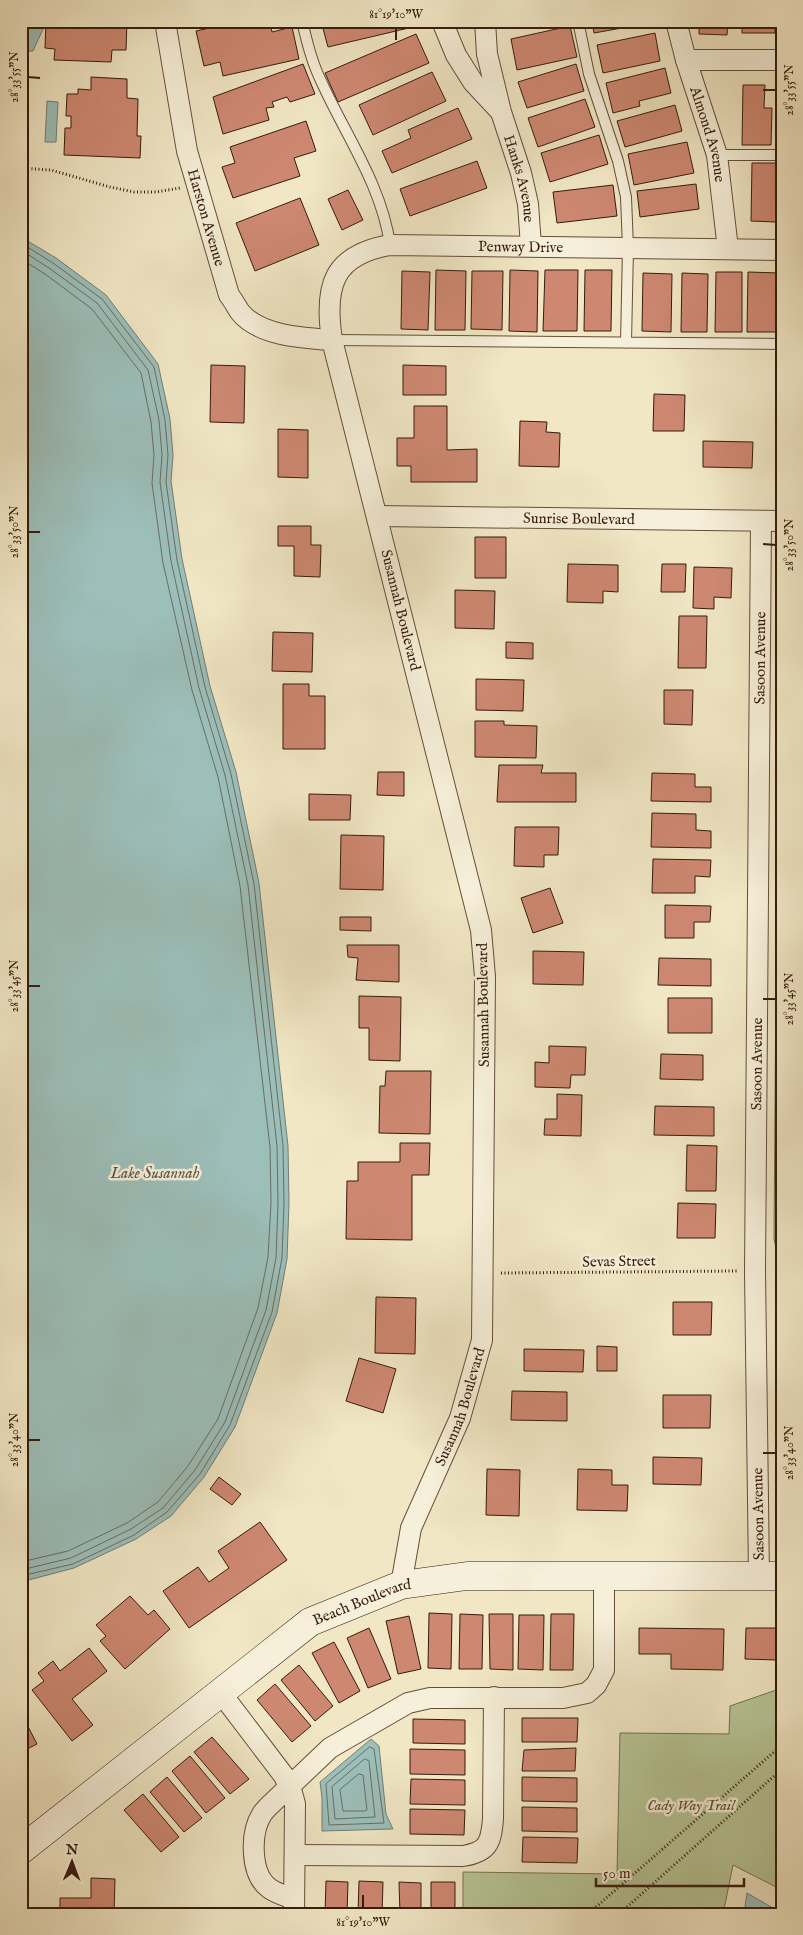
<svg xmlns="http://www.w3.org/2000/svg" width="803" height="1935" viewBox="0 0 803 1935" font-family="'IM FELL English',serif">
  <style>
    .green { fill: #b7c697; stroke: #767052 }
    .water { fill: #9cbfba; stroke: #737d74 }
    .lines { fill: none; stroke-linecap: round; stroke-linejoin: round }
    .shore { stroke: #696d63; stroke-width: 1 }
    .building { fill: #ce8872; stroke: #361b0c }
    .lane-casing { stroke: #654e3a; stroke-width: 12 }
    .street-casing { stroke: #654e3a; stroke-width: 22 }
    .secondary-casing { stroke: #361b0c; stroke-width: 29 }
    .path { stroke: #361b0c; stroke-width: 3; stroke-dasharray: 1 2.5; stroke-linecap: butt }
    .lane { stroke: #f6efd9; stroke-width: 10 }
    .street { stroke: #f6efd9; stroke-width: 20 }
    .secondary { stroke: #f6efd9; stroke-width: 28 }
    .ticks { fill: none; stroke: #361b0c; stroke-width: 2 }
    .labels { text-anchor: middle; stroke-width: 5; stroke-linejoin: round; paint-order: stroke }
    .street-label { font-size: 15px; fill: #361b0c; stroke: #f6efd9 }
    .park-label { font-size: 15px; font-style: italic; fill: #5d4e36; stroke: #f6efd9 }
    .water-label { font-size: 16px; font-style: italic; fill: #5a5449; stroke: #f6efd9 }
    .neatline { fill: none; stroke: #361b0c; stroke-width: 2 }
    .ticks-label { font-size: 12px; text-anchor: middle; fill: #361b0c }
  </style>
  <rect width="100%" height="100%" fill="#f1e7c5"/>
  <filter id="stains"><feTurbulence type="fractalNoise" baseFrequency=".004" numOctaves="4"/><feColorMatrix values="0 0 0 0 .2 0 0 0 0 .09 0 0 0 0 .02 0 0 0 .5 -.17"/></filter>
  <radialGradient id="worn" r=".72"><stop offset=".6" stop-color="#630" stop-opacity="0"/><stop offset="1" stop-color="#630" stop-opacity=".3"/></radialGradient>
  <path class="green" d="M782,706V1275L774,1239L778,710Z
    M782,1688V1890L733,1865L723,1914H692L683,1909L682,1914H463V1872L617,1874L620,1733L729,1734L730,1706Z"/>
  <path class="water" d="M30,21L38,23L43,29L33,51H28L23,46L24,29Z
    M47,101L58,102L56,142H45Z
    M21,237L56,258L106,295L158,364L170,419L173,455L171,481L182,559L210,686L236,772L259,883L288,1146L289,1203L287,1259L277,1313L235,1427L204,1477L171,1516L136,1539L74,1568L21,1582Z
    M371,1739L379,1746L386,1814L393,1829L322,1831V1798L320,1782Z
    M747,1893L778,1911L777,1914H744Z"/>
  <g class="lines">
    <path class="shore" d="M21,243L53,263L102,299L154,367L165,420L168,455L166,482L177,560L205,687L231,774L254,884L283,1146L284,1203L282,1258L272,1312L230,1425L200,1474L167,1512L134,1535L73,1564L21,1576
      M21,250L49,268L97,303L148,370L159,420L162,455L160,482L171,561L199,688L225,775L248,885L277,1146L278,1203L276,1258L266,1310L225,1422L195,1470L163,1508L131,1529L71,1558L21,1570
      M21,259L45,274L92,309L141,373L151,422L154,455L152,483L163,563L192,690L218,777L240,886L270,1147L271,1203L268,1257L258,1308L218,1419L188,1466L158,1502L127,1523L68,1551L21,1562
      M370,1747L374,1749L384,1823L329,1825L326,1784Z
      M365,1759L369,1761L375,1817L335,1819L332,1787Z
      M359,1774L363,1775L367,1810L365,1811H343L340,1790Z"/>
  </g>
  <path class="building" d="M46,21H127L126,50H112L111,62L54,60L55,49L45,48Z
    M240,21H270L272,32L292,27L299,59L223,76L220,62L204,66L196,31Z
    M321,21H411L413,27L328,47Z
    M510,21H564V22L510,27Z
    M592,21H650V23L594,33Z
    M699,21H728L727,35L699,34Z
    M742,21H775V33H742Z
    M570,26L577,57L517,70L511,39Z
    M655,33L660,61L603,73L597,45Z
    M416,34L429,63L338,102L325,73Z
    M303,64L315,94L290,102L287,97L272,102L274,107L266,108L269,120L223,134L213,97Z
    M576,64L584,91L527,108L518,82Z
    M665,68L671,93L639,101L640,106L613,113L606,83Z
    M432,72L446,101L373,135L359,105Z
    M91,77L127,79V98L138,99L137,136H141L140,158L64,155L65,128H71V116H66L67,94H78V89L91,90Z
    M778,82H782V142L777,141Z
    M743,85H765L764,108H772L771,145H742Z
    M585,99L595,127L538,147L528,118Z
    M675,105L682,131L625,147L617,121Z
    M458,108L472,139L392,173L382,151L411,138L408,130Z
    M306,121L316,151L294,158L300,176L233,198L222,167L235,163L230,147Z
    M599,135L608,164L550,182L541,153Z
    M687,142L694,173L634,185L628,154Z
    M477,161L487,188L410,216L400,189Z
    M752,163H777L776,222L751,221Z
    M696,184L699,209L640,217L637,191Z
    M613,185L617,216L557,223L553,192Z
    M348,190L363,220L342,230L328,199Z
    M300,198L319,245L255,271L236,223Z
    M436,270L466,271L465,330H435Z
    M510,270L538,271L537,332L509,331Z
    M545,270H578L577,331H543Z
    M585,270H612L611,331H584Z
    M402,271L430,272L428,330L401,329Z
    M472,271H503L502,330L471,329Z
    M716,272H742V332H715Z
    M748,272L779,273L778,332H747Z
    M643,273L672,274L671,332L642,331Z
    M682,273L708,274L707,332H681Z
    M211,365L245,366L244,423L210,422Z
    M403,365L446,366V395H403Z
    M654,394L685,395L684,431H653Z
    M414,406H447V450L477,449V482H411V466H397V438H414Z
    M520,421L547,422L546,432L560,433L559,467L519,466Z
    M278,429L308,430V478L278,477Z
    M703,441L753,442L752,468L703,467Z
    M278,526H311V545H321L320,577L294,576V546H278Z
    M475,537H506V578H475Z
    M568,564L618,565V592L603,591V603L567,602Z
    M662,564H686L685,592H661Z
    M694,567L732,568L731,598L714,597V609L693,608Z
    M455,590L495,591L494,629L455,628Z
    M679,616H707L706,668H678Z
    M273,632L313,633L312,672L272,671Z
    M506,642L533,643V659L506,658Z
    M476,679L524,680L523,711L476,710Z
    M283,684H309V696H325V749H283Z
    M664,690H693L692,725L664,724Z
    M475,721H504V725L537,726L536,758L475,757Z
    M499,765H543L541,773H576V802H497Z
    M378,772H404V796L377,795Z
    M652,773L695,774V787H711V802L651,801Z
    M309,794L351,795L350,820H309Z
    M652,813L696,814V830L711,831V848L651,847Z
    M515,827H559L558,855H544V867L514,866Z
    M341,835L384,836L383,890L340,889Z
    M653,859L711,860L710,877L695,876V893H652Z
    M550,888L563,923L533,933L521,898Z
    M665,905L711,906L710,922H694V938H665Z
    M340,917H371V931L340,930Z
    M347,945H399V982L356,980L358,958L348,957Z
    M533,951L584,952L583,985L533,984Z
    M659,958L711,959V986L658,985Z
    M359,996L401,997L400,1061L369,1060V1028H359Z
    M668,998H712V1033H668Z
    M549,1046L586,1047L585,1075H571L570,1088L535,1087V1062L549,1063Z
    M661,1054L703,1055V1080L660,1079Z
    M386,1071H431L430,1134L379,1133L380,1086H385Z
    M557,1094L582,1095L581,1136L544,1135L545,1119H557Z
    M655,1106L714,1107V1136L654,1135Z
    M400,1143H430L429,1175H412V1240L346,1239L347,1181H358V1162H400Z
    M687,1145L717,1146L716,1191H686Z
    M678,1203L716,1204L715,1238H677Z
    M376,1297L416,1298L415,1354L375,1353Z
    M673,1302H712L711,1335H673Z
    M597,1346L617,1347V1371H597Z
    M524,1349L584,1350L583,1372L524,1371Z
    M359,1358L396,1369L383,1413L346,1401Z
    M512,1391L567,1392V1421L511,1420Z
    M663,1395H711L710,1428H663Z
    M653,1457L702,1458L701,1485L653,1484Z
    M487,1469L520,1470L519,1516L486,1515Z
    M578,1469L612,1470V1485H628L627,1511L577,1510Z
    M219,1477L241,1494L232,1505L210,1489Z
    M260,1522L287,1560L189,1628L163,1591L198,1567L209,1582L229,1568L218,1551Z
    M130,1596L148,1615L154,1610L170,1629L125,1669L100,1641L106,1636L96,1625Z
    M429,1613L452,1614L451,1669L428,1668Z
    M460,1614L483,1615L482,1669H459Z
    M489,1614H513V1670L490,1669Z
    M551,1614H574L573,1670H550Z
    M519,1615H544L543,1670L518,1669Z
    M409,1616L421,1669L398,1674L386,1621Z
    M369,1628L391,1679L368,1688L347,1638Z
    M639,1628L724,1629L723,1670L671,1669V1654H639Z
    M746,1628H777V1660L745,1659Z
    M334,1642L360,1691L339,1703L312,1653Z
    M89,1648L107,1671L72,1699L93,1725L72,1741L32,1690L44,1681L38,1673L53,1661L60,1671Z
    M299,1665L333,1706L315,1721L281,1680Z
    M275,1684L311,1726L292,1742L257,1700Z
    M21,1713L37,1744L21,1752Z
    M522,1718H578L577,1742H522Z
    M413,1719L465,1720V1744L413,1743Z
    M212,1737L249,1779L230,1794L194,1752Z
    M576,1748L575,1771H522L524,1750Z
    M410,1749L465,1750V1775L410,1774Z
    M190,1756L225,1798L206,1813L172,1771Z
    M167,1777L202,1818L184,1832L150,1792Z
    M522,1777L577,1778V1802L522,1801Z
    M411,1779L465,1780V1805L410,1804Z
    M143,1794L179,1837L161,1852L124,1810Z
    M522,1807L577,1808V1832L522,1831Z
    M410,1809L465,1810L464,1835L410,1834Z
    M523,1837L578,1838L577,1863L522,1862Z
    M91,1878L115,1879L114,1914H60V1898H91Z
    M326,1881L348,1882L347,1914H325Z
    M359,1881L383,1882L382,1914H358Z
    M399,1882L421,1883V1914H400Z
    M431,1882H455V1914H431Z"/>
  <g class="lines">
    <defs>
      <path id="lane" d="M302,21C307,42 312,63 322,83C346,136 382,186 390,245
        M578,21L589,74L618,161L626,197L628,248L626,343
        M717,155H782
        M332,340L782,344"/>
      <g id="street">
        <path id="s1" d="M165,21L187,151L229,295C233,300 236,306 240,312C259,336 304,338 332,340"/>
        <path d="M442,21L456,55L473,82L500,111"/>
        <path id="s2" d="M485,21L487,54L501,112L521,173L528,204L531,246"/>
        <path id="s3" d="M676,21L686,60L717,155L728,249"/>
        <path d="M686,60H782"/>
        <path id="s4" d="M377,516L782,521"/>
        <path id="s5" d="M759,1576L755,1271L761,521"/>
        <path id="s6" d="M401,1585L411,1528L460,1418L482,1340L485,977L481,930L332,340C324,287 332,255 390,245L782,250"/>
        <path d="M221,1693L284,1776L292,1793L295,1804L294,1914"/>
        <path d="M295,1855L463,1856C488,1852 491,1843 493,1819L494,1697"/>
        <path d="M294,1899C286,1896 275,1893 269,1888C250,1874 250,1833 262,1814C264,1811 267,1808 269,1806L330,1748L408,1703L430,1698H563L587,1693L596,1685L604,1670V1576"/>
      </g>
      <g id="secondary">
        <path id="s7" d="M21,1850L310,1622L401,1585L467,1576H782"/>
      </g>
    </defs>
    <use href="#lane" class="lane-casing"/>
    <use href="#street" class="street-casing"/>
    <use href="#secondary" class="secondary-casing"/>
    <path class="path" d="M21,168L51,170L110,187L134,192H156L180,188
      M501,1273L737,1271
      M588,1914L782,1745
      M619,1914L782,1769"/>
    <use href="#lane" class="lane"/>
    <use href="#street" class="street"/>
    <use href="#secondary" class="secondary"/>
  </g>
  <path class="ticks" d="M396,40V28M28,77L40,78M763,90H776M28,532H40M763,544L776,545M28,986H40M763,999H776M28,1440H40M763,1453H776M363,1908V1895"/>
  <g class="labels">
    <g class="street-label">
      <text dy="5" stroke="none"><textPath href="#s3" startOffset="118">Almond Avenue</textPath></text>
      <text dy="5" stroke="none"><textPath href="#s2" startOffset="162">Hanks Avenue</textPath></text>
      <text dy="5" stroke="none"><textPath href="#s1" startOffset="201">Harston Avenue</textPath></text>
      <text dy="5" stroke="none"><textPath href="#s6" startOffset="1538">Penway Drive</textPath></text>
      <text dy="5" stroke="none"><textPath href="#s4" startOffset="202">Sunrise Boulevard</textPath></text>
      <text transform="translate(401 610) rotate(76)" y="5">Susannah Boulevard</text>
      <text dy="5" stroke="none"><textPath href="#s5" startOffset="918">Sasoon Avenue</textPath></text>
      <text transform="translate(483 1005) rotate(-91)" y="5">Susannah Boulevard</text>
      <text dy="5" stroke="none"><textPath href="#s5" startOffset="512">Sasoon Avenue</textPath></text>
      <text transform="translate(619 1261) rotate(-1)" y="5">Sevas Street</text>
      <text dy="5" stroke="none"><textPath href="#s6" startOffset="189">Susannah Boulevard</textPath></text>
      <text transform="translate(758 1514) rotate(-91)" y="5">Sasoon Avenue</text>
      <text dy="5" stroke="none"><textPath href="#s7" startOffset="424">Beach Boulevard</textPath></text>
    </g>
    <g class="park-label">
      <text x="691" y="1810">Cady Way Trail</text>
    </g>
    <g class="water-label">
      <text x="155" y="1178">Lake Susannah</text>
    </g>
  </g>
  <rect width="803" height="1935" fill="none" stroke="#f1e7c5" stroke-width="55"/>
  <g transform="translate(72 1862) rotate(1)" stroke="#f6efd9" stroke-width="4" paint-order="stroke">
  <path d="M0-4L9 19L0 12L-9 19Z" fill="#361b0c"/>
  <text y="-8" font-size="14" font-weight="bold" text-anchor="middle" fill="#361b0c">N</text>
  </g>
  <path d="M596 1878v8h148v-8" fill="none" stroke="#361b0c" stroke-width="2.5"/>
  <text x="603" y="1878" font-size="15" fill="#361b0c" stroke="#f6efd9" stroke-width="4" paint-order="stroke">50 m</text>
  <rect x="28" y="28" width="748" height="1880" class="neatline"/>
  <g class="ticks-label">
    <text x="396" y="18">81°19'10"W</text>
    <text transform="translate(14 77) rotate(-90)" y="4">28°33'55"N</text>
    <text transform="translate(789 90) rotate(-90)" y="4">28°33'55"N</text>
    <text transform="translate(14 532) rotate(-90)" y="4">28°33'50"N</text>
    <text transform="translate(789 545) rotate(-90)" y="4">28°33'50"N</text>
    <text transform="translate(14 986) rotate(-90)" y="4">28°33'45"N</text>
    <text transform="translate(789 999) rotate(-90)" y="4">28°33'45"N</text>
    <text transform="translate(14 1440) rotate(-90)" y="4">28°33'40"N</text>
    <text transform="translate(789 1453) rotate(-90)" y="4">28°33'40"N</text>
    <text x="363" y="1926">81°19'10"W</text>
  </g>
  <rect width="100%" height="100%" filter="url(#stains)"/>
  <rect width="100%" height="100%" fill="url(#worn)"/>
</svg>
